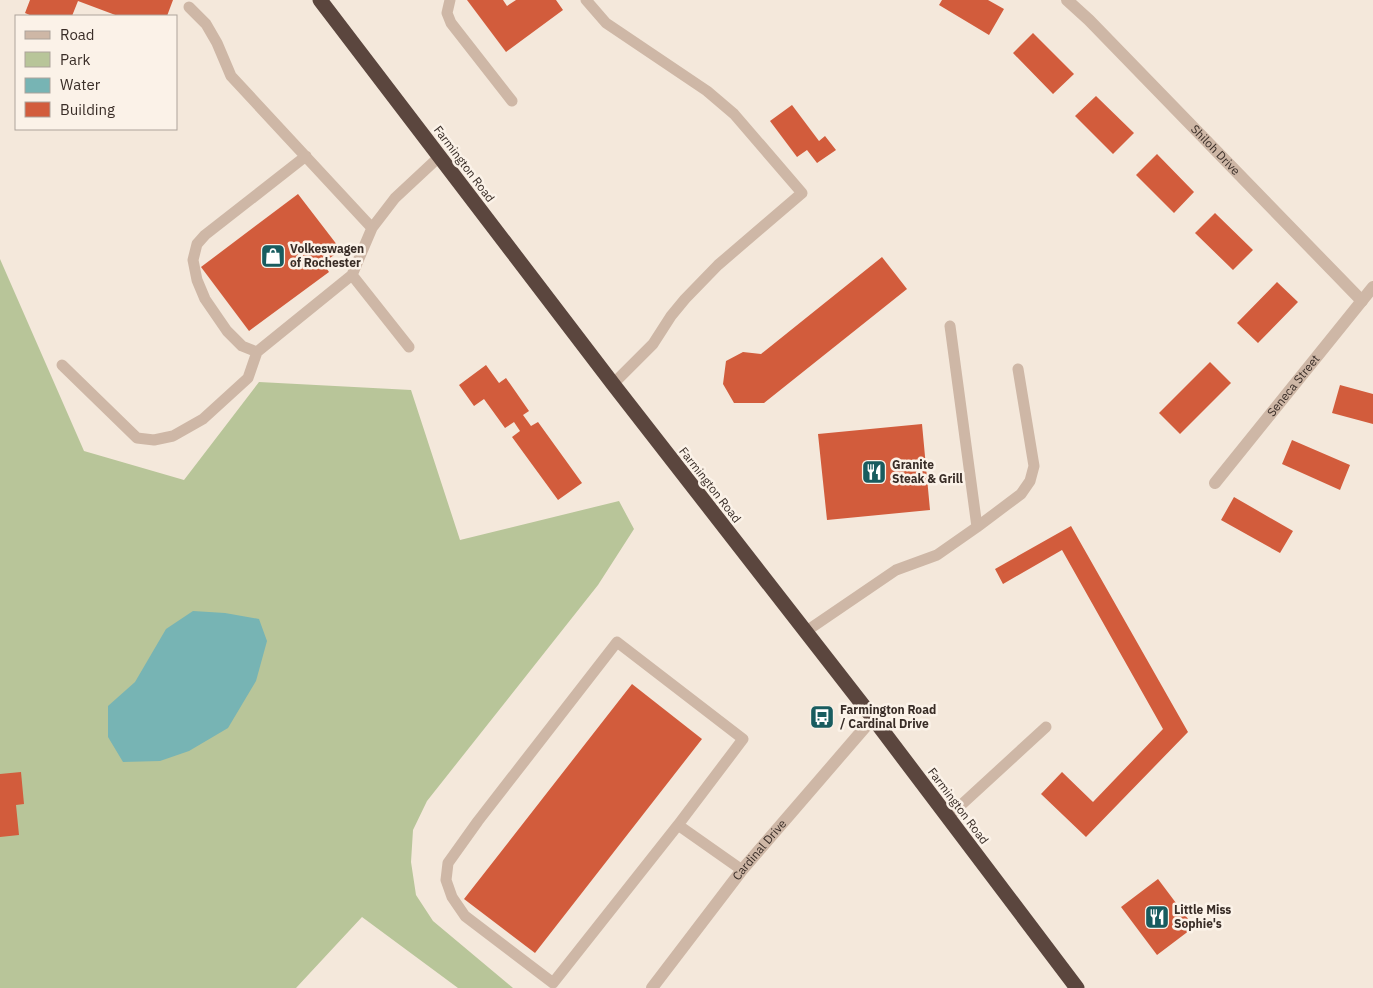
<svg xmlns="http://www.w3.org/2000/svg" width="1373" height="988" viewBox="0 0 1373 988" font-family="'IBM Plex Sans',sans-serif">
  <style>
    .green { fill: #b8c599 }
    .water { fill: #77b4b4 }
    .building { fill: #d25c3c }
    .lines { fill: none; stroke-linecap: round; stroke-linejoin: round }
    .lane { stroke: #ceb7a6; stroke-width: 11 }
    .street { stroke: #ceb7a6; stroke-width: 12 }
    .highway { stroke: #5b463e; stroke-width: 15 }
    .labels { text-anchor: middle; stroke-width: 5; stroke-linejoin: round; paint-order: stroke }
    .street-label { font-size: 12px; fill: #392d27; stroke: #fbf2e8 }
    .poi-label { font-size: 12px; font-weight: bold; fill: #392d27; stroke: #fbf2e8; text-anchor: start }
  </style>
  <rect width="100%" height="100%" fill="#f4e8db"/>
  <path class="green" d="M0,259L84,451L184,480L259,382L411,390L460,540L619,501L634,529L598,585L427,801L413,830L411,862L416,895L433,921L513,988H458L362,917L296,988H0Z"/>
  <path class="water" d="M193,611L225,613L259,619L267,641L256,681L228,728L189,751L160,761L123,762L108,737V706L135,682L166,629Z"/>
  <path class="building" d="M30,0H173L167,16H118L78,1L72,16H32L25,13Z
    M467,0H503L507,6L516,0H556L563,10L506,52Z
    M942,0H988L1004,9L989,35L939,5Z
    M1033,33L1074,74L1053,94L1013,53Z
    M1096,96L1134,133L1113,154L1075,116Z
    M792,105L819,141L825,136L836,150L817,163L807,150L797,157L770,121Z
    M1157,154L1194,192L1174,213L1136,175Z
    M298,194L341,250L323,263L329,272L249,331L201,267Z
    M1215,213L1253,250L1233,270L1195,233Z
    M882,257L907,289L764,403H734L723,384L726,361L743,352L761,354Z
    M1277,282L1298,302L1258,343L1237,323Z
    M1210,362L1231,383L1180,434L1159,413Z
    M486,365L499,383L506,378L529,411L523,415L531,426L538,422L582,483L558,500L512,437L520,431L514,422L505,428L484,399L474,406L459,385Z
    M1340,385L1373,394V424L1332,413Z
    M922,424L930,510L827,520L818,434Z
    M1292,440L1350,465L1340,490L1282,464Z
    M1234,497L1293,531L1280,553L1221,520Z
    M1071,526L1188,732L1086,837L1041,794L1062,772L1093,802L1163,729L1062,550L1003,584L995,569Z
    M632,684L702,739L535,953L464,899Z
    M21,772L24,804L16,805L19,835L0,837V774Z
    M1158,879L1194,927L1157,955L1121,907Z"/>
  <g class="lines">
    <path class="lane" d="M450,0L447,13L451,23L512,101
      M586,0L606,23L707,91L734,114L802,193L718,265L685,299L671,316L653,344L613,384
      M189,7L206,24L217,43L231,76L372,228
      M306,156L205,235L197,244L193,260L197,280L205,299L227,331L242,346L257,352L352,275L372,228L395,198L439,157
      M352,275L409,347
      M62,365L137,438L154,440L173,436L203,419L248,378L257,352
      M977,527L1021,494L1030,481L1034,466L1018,369
      M805,632L896,570L937,555L977,527L950,326
      M948,817L1046,727
      M678,825L743,739L617,642L478,821L448,863L446,880L452,897L465,916L553,983L678,825L742,870"/>
    <g class="street">
      <path id="s1" d="M1067,0L1089,20L1362,301"/>
      <path id="s2" d="M1215,483L1373,287"/>
      <path id="s3" d="M652,988L742,870L873,718"/>
    </g>
    <path class="highway" d="M320,0L613,384L873,718L1077,988"/>
  </g>
  <defs>
    <symbol id="shop-square" viewBox="-11 -11 22 22"><rect x="-9" y="-9" width="18" height="18" rx="4" fill="#185c5f" stroke="#fbf2e8"/><path d="M-5-2.5h2.3a2.7 3.5 0 0 1 5.4 0H5L5.5 6h-11ZM-1.5-2.5h3a1.5 2.3 0 0 0-3 0Z" fill="#fff"/></symbol>
    <symbol id="restaurant-square" viewBox="-11 -11 22 22"><rect x="-9" y="-9" width="18" height="18" rx="4" fill="#185c5f" stroke="#fbf2e8"/><path d="M-5-6h1v4h1v-4h1v4h1v-4h1v5L-1.5 .5V6h-2V.5L-5-1ZM5-6V6H3V1.5H1.5Q1.5-4 5-6Z" fill="#fff"/></symbol>
    <symbol id="bus-square" viewBox="-11 -11 22 22"><rect x="-9" y="-9" width="18" height="18" rx="4" fill="#185c5f" stroke="#fbf2e8"/><path d="M-5-6H5V4H4V6H2V4H-2V6H-4V4H-5ZM-3.5-4V0h7V-4ZM-3.5 1.2v1.5H-2V1.2ZM2 1.2v1.5H3.5V1.2Z" fill="#fff"/></symbol>
  </defs>
  <g fill-rule="evenodd">
    <use href="#shop-square" x="259" y="242" width="28" height="28"/>
    <use href="#restaurant-square" x="860" y="458" width="28" height="28"/>
    <use href="#bus-square" x="808" y="703" width="28" height="28"/>
    <use href="#restaurant-square" x="1143" y="903" width="28" height="28"/>
  </g>
  <g class="labels">
    <g class="street-label">
      <text dy="4" stroke="none"><textPath href="#s1" startOffset="211">Shiloh Drive</textPath></text>
      <text transform="translate(464 164) rotate(53)" y="4">Farmington Road</text>
      <text dy="4" stroke="none"><textPath href="#s2" startOffset="125">Seneca Street</textPath></text>
      <text transform="translate(710 485) rotate(52)" y="4">Farmington Road</text>
      <text transform="translate(958 806) rotate(53)" y="4">Farmington Road</text>
      <text dy="4" stroke="none"><textPath href="#s3" startOffset="175">Cardinal Drive</textPath></text>
    </g>
    <g class="poi-label">
      <text x="290" y="253">Volkeswagen<tspan x="290" dy="14">of Rochester</tspan></text>
      <text x="892" y="469">Granite<tspan x="892" dy="14">Steak &amp; Grill</tspan></text>
      <text x="840" y="714">Farmington Road<tspan x="840" dy="14">/ Cardinal Drive</tspan></text>
      <text x="1174" y="914">Little Miss<tspan x="1174" dy="14">Sophie's</tspan></text>
    </g>
  </g>
  <rect x="15" y="15" width="162" height="115" fill="#fbf2e8" stroke="#ada39b"/>
  <rect x="25" y="31" width="25" height="8" fill="#ceb7a6" stroke="#ada39b"/>
  <text x="60" y="40" font-size="15" fill="#392d27">Road</text>
  <rect x="25" y="52" width="25" height="15" fill="#b8c599" stroke="#ada39b"/>
  <text x="60" y="65" font-size="15" fill="#392d27">Park</text>
  <rect x="25" y="78" width="25" height="15" fill="#77b4b4" stroke="#ada39b"/>
  <text x="60" y="90" font-size="15" fill="#392d27">Water</text>
  <rect x="25" y="102" width="25" height="15" fill="#d25c3c" stroke="#ada39b"/>
  <text x="60" y="115" font-size="15" fill="#392d27">Building</text>
</svg>
